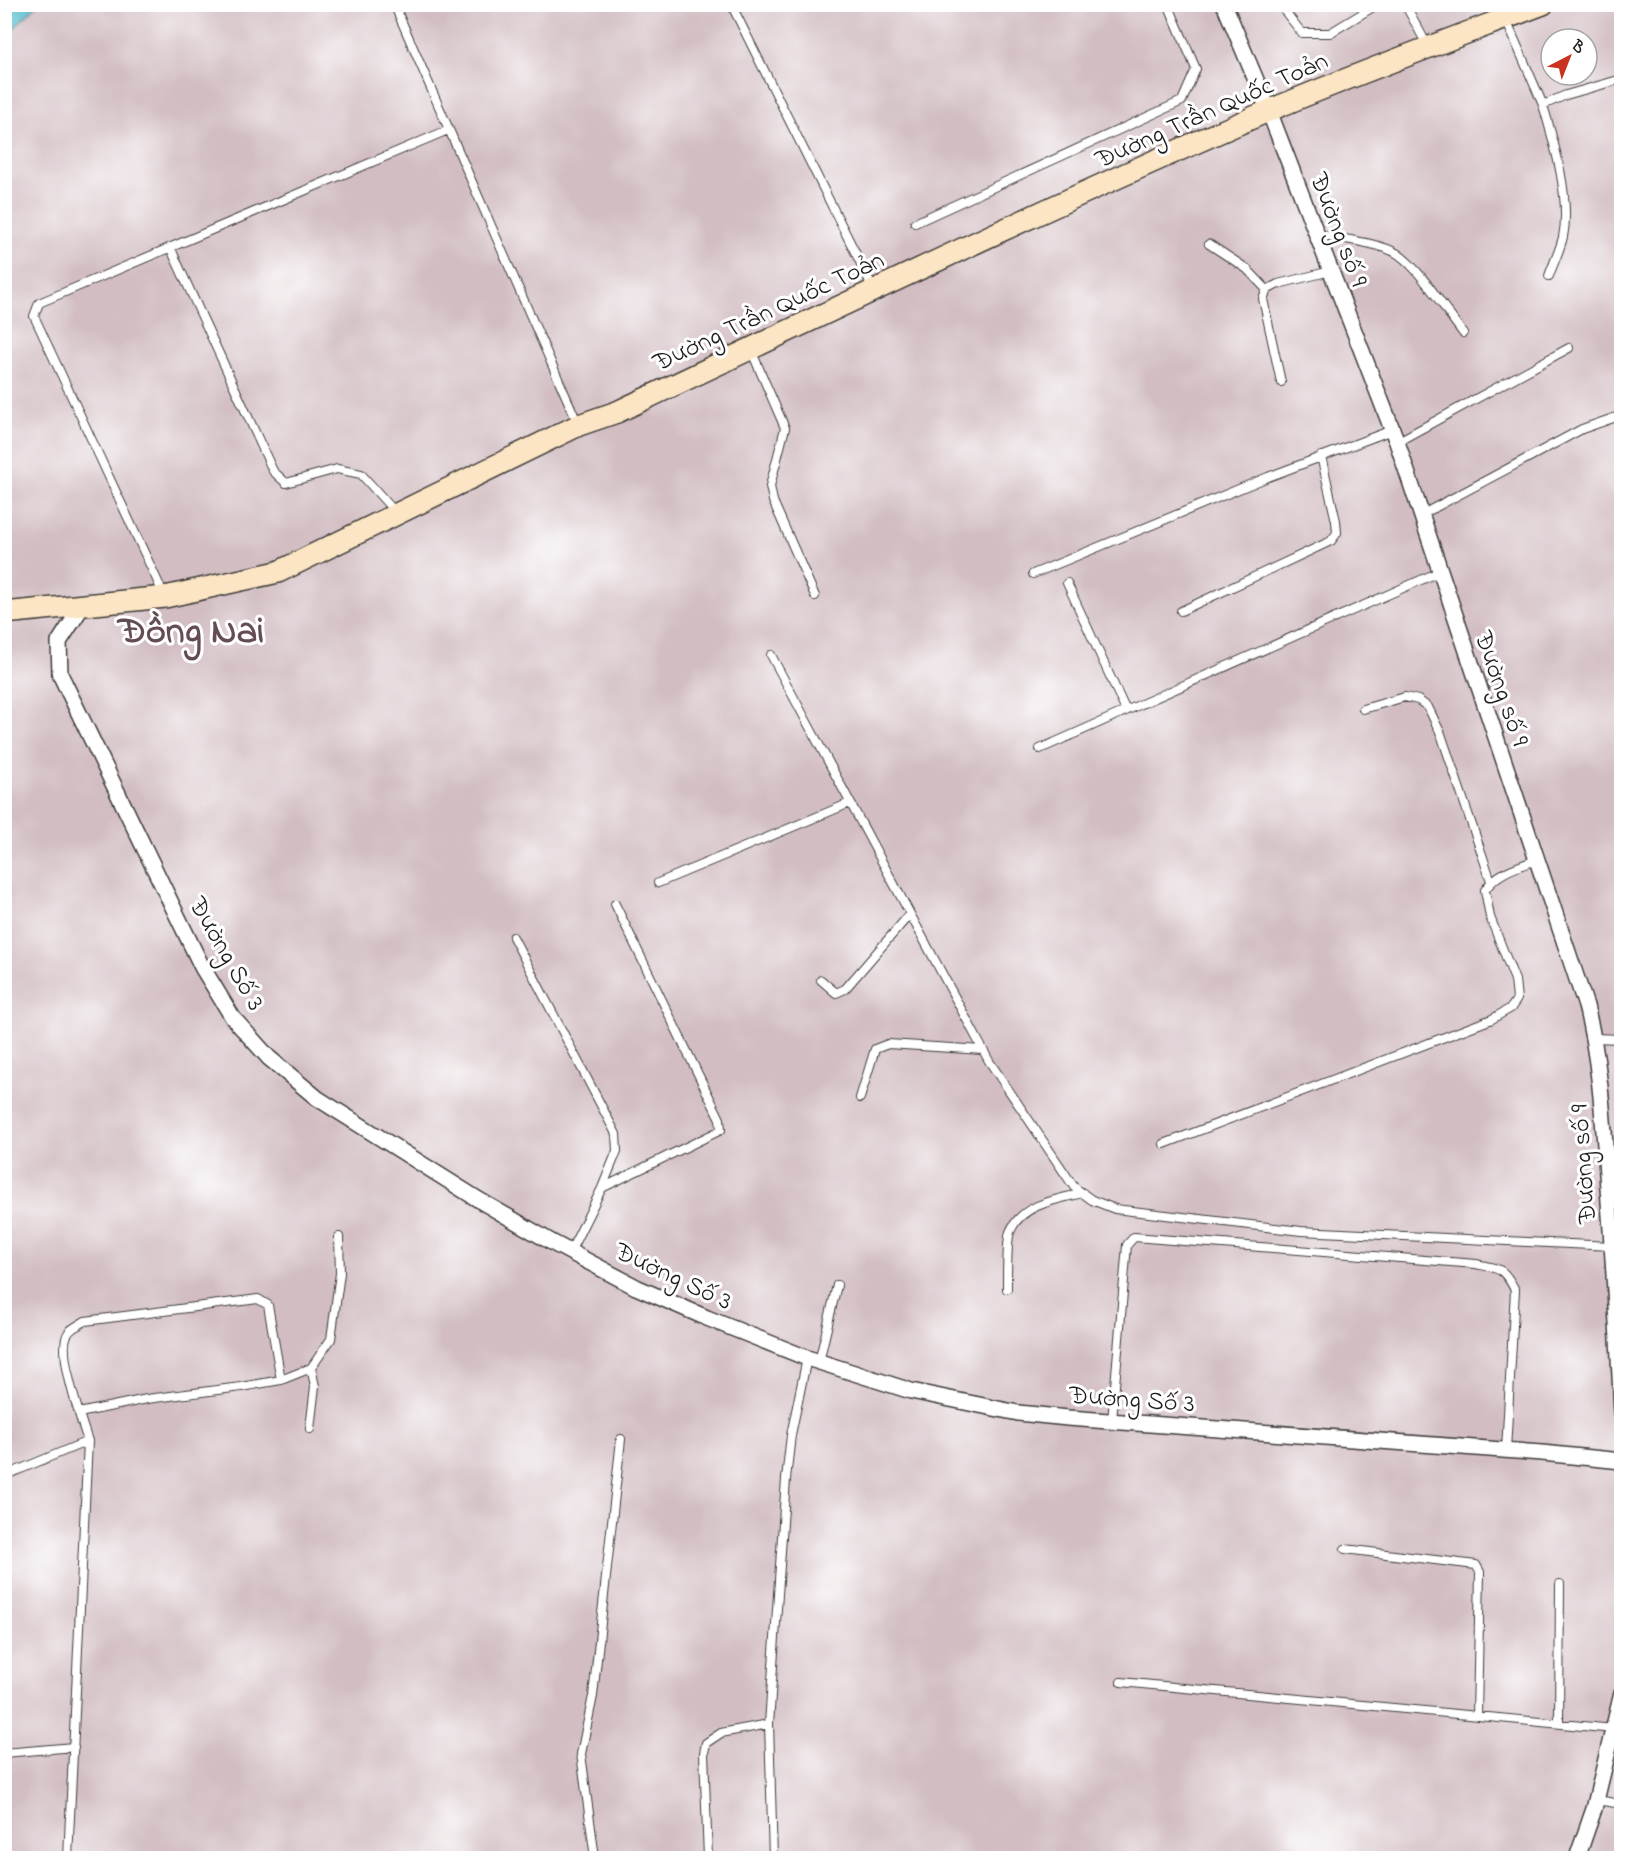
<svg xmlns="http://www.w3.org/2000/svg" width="1626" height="1863" viewBox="0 0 1626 1863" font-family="'Indie Flower',sans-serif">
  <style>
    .industrial { fill: #d2bec2; fill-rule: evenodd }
    .water { fill: #50bbcc; stroke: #366c74; stroke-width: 1.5 }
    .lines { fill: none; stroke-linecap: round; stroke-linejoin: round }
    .service-casing { stroke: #3d3b38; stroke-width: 10 }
    .minor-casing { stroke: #3d3b38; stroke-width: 18 }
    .secondary-casing { stroke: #3d3b38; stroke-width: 24 }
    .service { stroke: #fff; stroke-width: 8 }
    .minor { stroke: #fff; stroke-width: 15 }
    .secondary { stroke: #fce5c4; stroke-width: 21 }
    .labels { text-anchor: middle; stroke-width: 6; stroke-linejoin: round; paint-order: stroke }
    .street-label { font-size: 26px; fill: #1c1c1c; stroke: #fff }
    .town-label { font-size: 38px; font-weight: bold; fill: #644c55; stroke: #fff }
  </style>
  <rect width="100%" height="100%" fill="#fff"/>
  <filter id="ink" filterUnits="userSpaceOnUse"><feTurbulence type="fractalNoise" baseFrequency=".0167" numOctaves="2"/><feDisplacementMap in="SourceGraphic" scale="12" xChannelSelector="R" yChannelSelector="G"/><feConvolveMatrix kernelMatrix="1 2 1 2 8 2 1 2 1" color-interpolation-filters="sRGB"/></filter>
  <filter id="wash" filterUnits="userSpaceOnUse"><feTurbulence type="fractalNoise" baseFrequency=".008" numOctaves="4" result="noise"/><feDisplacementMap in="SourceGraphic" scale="24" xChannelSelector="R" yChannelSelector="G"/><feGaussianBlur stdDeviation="1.35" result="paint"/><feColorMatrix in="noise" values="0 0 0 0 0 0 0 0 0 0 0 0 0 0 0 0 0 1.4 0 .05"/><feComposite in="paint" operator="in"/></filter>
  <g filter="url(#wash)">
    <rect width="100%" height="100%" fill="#f6ebd7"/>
    <path class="industrial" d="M37,4L1621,5V1858H5L4,68L8,64L5,58V37ZM1551,39H1587V75H1551Z"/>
    <path class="water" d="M5,4H37V5L5,37Z"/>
  </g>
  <g filter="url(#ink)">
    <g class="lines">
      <defs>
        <path id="service" d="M394,4L578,424
          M731,4L873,288
          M1279,4L1302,33H1330L1378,4
          M1405,4L1427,45
          M1506,20L1543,105L1566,95L1622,79
          M1543,105C1554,142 1571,199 1563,237C1560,250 1553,264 1549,276
          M915,223L1182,101L1196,69L1168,4
          M1316,234C1338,238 1380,243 1398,254C1421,270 1445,310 1463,333
          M1209,244L1247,269L1267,290
          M170,247L273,471L286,483L337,469L361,474L396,513
          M751,350L785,428L770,486L773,501L815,596
          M1281,382L1263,299L1267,290L1278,284L1331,271
          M1397,442L1569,348
          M1421,515L1582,429L1622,415
          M1033,574L1268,477L1392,430
          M1067,583L1126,711
          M164,595L34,316L39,303L448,130
          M1181,611L1331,541L1337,533L1336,521L1321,456
          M771,655L989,1061L1074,1187L1092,1200L1115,1209L1301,1231L1612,1246
          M1363,709L1405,697L1418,700L1428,707L1441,734L1491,881
          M1040,749L1439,572
          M658,883L850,803
          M513,937L616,1134L617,1151L602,1188L570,1252
          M821,980L836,993L845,989L910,914
          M1594,1038L1622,1039
          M860,1098L875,1049L888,1044L983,1050
          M1164,1144L1492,1019L1511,1008L1517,999L1515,980L1490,917L1485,890C1497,872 1517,867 1536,860
          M602,1188L721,1130L720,1119L615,904
          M1007,1289C1007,1278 1007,1240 1010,1232C1021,1204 1058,1199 1083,1193
          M819,1362L837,1285
          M79,1413L147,1399L241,1387L281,1380L311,1368L331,1339L340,1273L339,1237
          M1112,1421L1127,1245L1134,1237L1476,1264C1500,1269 1503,1267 1515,1290L1506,1450
          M310,1429L315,1386L311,1368
          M4,1476L88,1441
          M1345,1549L1476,1565L1480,1572L1477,1716
          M1121,1682L1614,1729
          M1559,1723L1560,1584
          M4,1753L74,1747
          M1596,1800L1622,1804
          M68,1858L88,1441C81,1420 55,1348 69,1332C73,1327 81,1324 85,1321L258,1299L268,1305L281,1380
          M595,1858L581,1754L593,1696L621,1439
          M708,1858L704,1753L706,1743L721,1733L769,1724
          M773,1858L769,1724L786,1479L791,1435L807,1358"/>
        <path id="minor" d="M1224,4L1269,111L1397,442L1586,1006C1600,1061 1603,1117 1607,1174C1613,1254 1618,1333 1622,1413
          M83,605L59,642L60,674L202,967L233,1018L269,1058L317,1098L479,1200L553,1243L636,1287L707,1318L807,1358L911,1391L1018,1413L1068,1418L1542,1453L1622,1461
          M1577,1858L1594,1809L1622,1693"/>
        <path id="secondary" d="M4,613L165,597L278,572L579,425L617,412C833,310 1048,206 1268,111C1358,73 1451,39 1543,4"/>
      </defs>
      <use href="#service" class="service-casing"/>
      <use href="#minor" class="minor-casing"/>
      <use href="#secondary" class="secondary-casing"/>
      <use href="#service" class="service"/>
      <use href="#minor" class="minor"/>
      <use href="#secondary" class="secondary"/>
    </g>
  </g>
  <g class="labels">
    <g class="street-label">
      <text transform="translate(1211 109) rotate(-24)" y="9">Đường Trần Quốc Toản</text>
      <text transform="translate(1340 229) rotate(69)" y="9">Đường số 9</text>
      <text transform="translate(768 310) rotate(-25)" y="9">Đường Trần Quốc Toản</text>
      <text transform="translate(1503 688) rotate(71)" y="9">Đường số 9</text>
      <text transform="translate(228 953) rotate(60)" y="9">Đường Số 3</text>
      <text transform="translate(1582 1164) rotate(-94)" y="9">Đường số 9</text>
      <text transform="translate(674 1275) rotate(25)" y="9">Đường Số 3</text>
      <text transform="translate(1132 1398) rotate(4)" y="9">Đường Số 3</text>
    </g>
    <g class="town-label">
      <text x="191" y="642">Đồng Nai</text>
    </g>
  </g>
  <rect width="1626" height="1863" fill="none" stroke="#fff" stroke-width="24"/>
  <g transform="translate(1569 57) rotate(42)"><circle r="28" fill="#ffffff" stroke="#a4a4a4" stroke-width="1.5"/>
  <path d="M0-4.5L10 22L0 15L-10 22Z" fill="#c8321e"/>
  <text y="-9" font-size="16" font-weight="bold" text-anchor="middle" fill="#1c1c1c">B</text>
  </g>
</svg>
